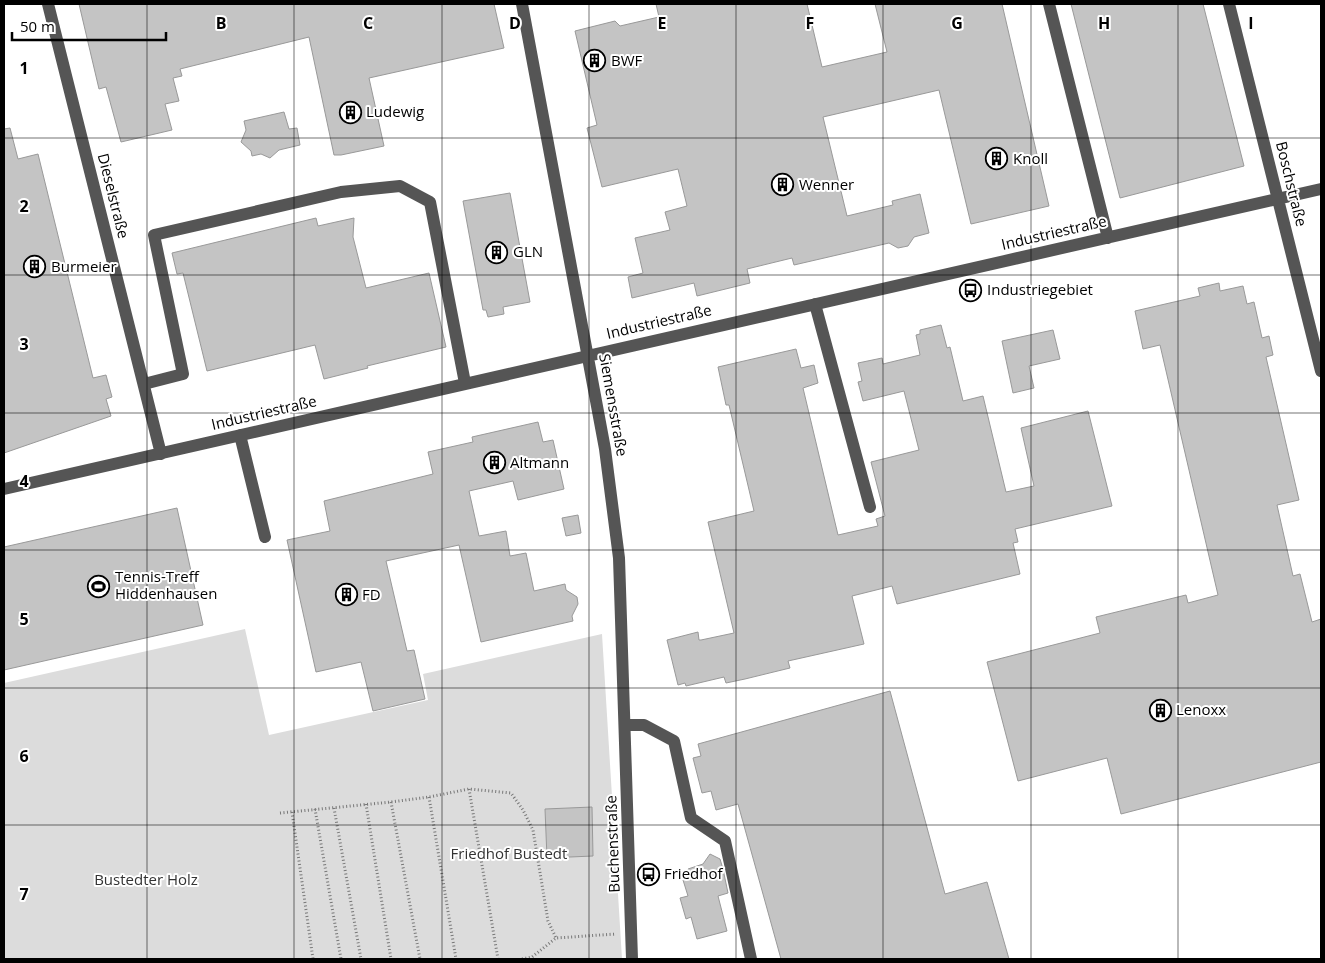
<svg xmlns="http://www.w3.org/2000/svg" width="1325" height="963" viewBox="0 0 1325 963" font-family="'Open Sans',sans-serif">
  <style>
    .green { fill: #dcdcdc }
    .building { fill: #c4c4c4; stroke: #999 }
    .lines { fill: none; stroke-linecap: round; stroke-linejoin: round }
    .path { stroke: #777; stroke-width: 3; stroke-dasharray: 1 2.5; stroke-linecap: butt }
    .minor { stroke: #555; stroke-width: 12 }
    .grid { fill: none; stroke: #000; stroke-width: 1; stroke-opacity: 0.55 }
    .labels { text-anchor: middle; stroke-width: 4; stroke-linejoin: round; paint-order: stroke }
    .poi-label { font-size: 15px; fill: #000; stroke: #fff; text-anchor: start }
    .street-label { font-size: 15px; fill: #000; stroke: #fff }
    .park-label { font-size: 15px; fill: #333; stroke: #fff }
    .grid-label { font-size: 16px; text-anchor: middle; font-weight: bold; fill: #000; stroke: #fff; stroke-width: 4; stroke-linejoin: round; paint-order: stroke }
  </style>
  <rect width="100%" height="100%" fill="#fff"/>
  <path class="green" d="M245,629L269,735L428,700L423,674L602,634L622,959H4V683Z"/>
  <path class="building" d="M79,4H494L504,48L369,78L384,146L341,155H334L309,37L180,69L182,76L173,78L179,101L165,104L172,130L121,142L106,87L99,89Z
    M656,4H807L822,67L887,52L875,4H1002L1049,206L971,224L939,90L823,117L847,216L893,205L892,201L920,194L929,233L914,237L908,246L898,248L889,243L794,265L792,258L747,269L750,283L697,296L694,283L632,298L628,277L643,273L635,238L670,230L665,212L687,206L678,169L602,187L587,128L597,125L575,31L615,21L620,26L659,17Z
    M1071,4H1203L1244,166L1120,198Z
    M284,112L289,129L297,128L300,145L279,150L270,158L261,154L252,156L251,151L241,142L246,130L244,121Z
    M10,128L18,159L38,154L93,378L106,375L112,397L106,399L111,416L4,453V129Z
    M510,193L530,302L503,307L504,314L488,317L486,310H483L463,201Z
    M316,218L318,226L354,218L353,237L366,288L429,273L446,347L367,366L368,368L324,379L315,345L207,371L183,273L177,274L172,253Z
    M1219,283L1220,291L1243,286L1247,304L1254,302L1262,338L1269,336L1273,355L1266,357L1299,500L1277,505L1293,576L1300,574L1312,622L1321,619V762L1121,814L1107,758L1018,781L987,662L1100,633L1096,617L1186,595L1188,603L1218,595L1160,345L1143,349L1135,311L1200,296L1198,288Z
    M941,325L947,348L950,347L963,401L983,396L1006,492L1034,486L1021,428L1088,411L1112,506L1015,529L1018,542L1013,543L1020,574L897,604L892,586L852,596L864,644L788,661L790,668L745,679L726,683L724,677L686,686L685,683L678,685L667,640L698,632L699,640H701L734,633L708,522L754,511L729,405H726L718,367L796,349L801,368L814,365L818,383L803,388L838,535L878,526L876,519L885,516L871,462L919,450L904,391L863,401L858,382L862,381L858,363L882,358L883,364L920,355L916,335L920,334V330Z
    M1053,330L1060,359L1029,366L1034,388L1013,393L1002,341Z
    M538,422L543,442L553,440L564,489L518,500L513,481L469,491L479,536L506,531L510,556L526,553L534,591L565,584L566,590L577,597L578,604L572,616L573,621L481,642L459,545L386,561L407,651L414,650L425,699L373,711L361,662L316,672L287,540L330,531L324,501L433,474L428,452L473,442L472,437Z
    M177,508L203,625L4,670V547Z
    M578,515L581,533L566,536L562,518Z
    M890,691L945,894L987,882L1009,959H781L738,804L716,810L711,791L702,793L693,758L701,756L698,744Z
    M592,807L593,856L547,858L545,809Z
    M710,854L720,859L723,869L728,893L718,896L727,931L697,939L691,917L686,919L680,898L688,896L683,880L690,878L688,869L703,864Z"/>
  <g class="lines">
    <path class="path" d="M469,789L498,959
      M429,797L456,959
      M391,802L420,959
      M366,804L391,959
      M334,808L361,959
      M315,809L341,959
      M292,812L313,959
      M280,813L391,802L429,797L469,789L511,793L523,810L533,830L548,921L556,938
      M522,959L532,957L556,938L616,934"/>
    <path class="minor" d="M48,4L161,454
      M522,4L605,449L619,558L632,959
      M1049,4L1108,238
      M1229,4L1321,371
      M815,304L870,507
      M144,384L183,374L154,235L341,192L400,186L430,202L465,383
      M240,435L265,537
      M4,489L1321,189
      M626,725H644L674,741L691,818L725,841L751,959"/>
  </g>
  <path class="grid" d="M147,4V959M294,4V959M442,4V959M589,4V959M736,4V959M883,4V959M1031,4V959M1178,4V959M4,138H1321M4,275H1321M4,413H1321M4,550H1321M4,688H1321M4,825H1321"/>
  <defs>
    <symbol id="building-ring" viewBox="-11 -11 22 22"><circle r="9.5" fill="#fff" stroke="#000" stroke-width="1.5"/><path d="M-4-6H4V6H1V3H-1V6H-4ZM-2.5-4.3h1.7v1.8h-1.7ZM.8-4.3h1.7v1.8H.8ZM-2.5-1h1.7V.8h-1.7ZM.8-1h1.7V.8H.8Z" fill="#000"/></symbol>
    <symbol id="bus-ring" viewBox="-11 -11 22 22"><circle r="9.5" fill="#fff" stroke="#000" stroke-width="1.5"/><path d="M-5-6H5V4H4V6H2V4H-2V6H-4V4H-5ZM-3.5-4V0h7V-4ZM-3.5 1.2v1.5H-2V1.2ZM2 1.2v1.5H3.5V1.2Z" fill="#000"/></symbol>
    <symbol id="stadium-ring" viewBox="-11 -11 22 22"><circle r="9.5" fill="#fff" stroke="#000" stroke-width="1.5"/><path d="M0-5a6.5 5 0 1 0 0 10a6.5 5 0 1 0 0-10ZM-3.5-1.8h7v3.6h-7Z" fill="#000"/></symbol>
  </defs>
  <g fill-rule="evenodd">
    <use href="#building-ring" x="582" y="48" width="25" height="25"/>
    <use href="#building-ring" x="338" y="100" width="25" height="25"/>
    <use href="#building-ring" x="984" y="146" width="25" height="25"/>
    <use href="#building-ring" x="770" y="172" width="25" height="25"/>
    <use href="#building-ring" x="484" y="240" width="25" height="25"/>
    <use href="#building-ring" x="22" y="254" width="25" height="25"/>
    <use href="#bus-ring" x="958" y="278" width="25" height="25"/>
    <use href="#building-ring" x="482" y="450" width="25" height="25"/>
    <use href="#stadium-ring" x="86" y="574" width="25" height="25"/>
    <use href="#building-ring" x="334" y="582" width="25" height="25"/>
    <use href="#building-ring" x="1148" y="698" width="25" height="25"/>
    <use href="#bus-ring" x="636" y="862" width="25" height="25"/>
  </g>
  <g class="labels">
    <g class="poi-label">
      <text x="611" y="66">BWF</text>
      <text x="366" y="117">Ludewig</text>
      <text x="1013" y="164">Knoll</text>
      <text x="799" y="190">Wenner</text>
      <text x="513" y="257">GLN</text>
      <text x="51" y="272">Burmeier</text>
      <text x="987" y="295">Industriegebiet</text>
      <text x="510" y="468">Altmann</text>
      <text x="115" y="582">Tennis-Treff<tspan x="115" dy="17">Hiddenhausen</tspan></text>
      <text x="362" y="600">FD</text>
      <text x="1176" y="715">Lenoxx</text>
      <text x="664" y="879">Friedhof</text>
    </g>
    <g class="street-label">
      <text transform="translate(1291 184) rotate(76)" y="5">Boschstraße</text>
      <text transform="translate(113 196) rotate(76)" y="5">Dieselstraße</text>
      <text transform="translate(1054 233) rotate(-13)" y="5">Industriestraße</text>
      <text transform="translate(659 322) rotate(-13)" y="5">Industriestraße</text>
      <text transform="translate(613 405) rotate(80)" y="5">Siemensstraße</text>
      <text transform="translate(264 413) rotate(-13)" y="5">Industriestraße</text>
      <text transform="translate(613 844) rotate(-92)" y="5">Buchenstraße</text>
    </g>
    <g class="park-label">
      <text x="509" y="859">Friedhof Bustedt</text>
      <text x="146" y="885">Bustedter Holz</text>
    </g>
  </g>
  <g class="grid-label">
    <text x="221" y="29">B</text>
    <text x="368" y="29">C</text>
    <text x="515" y="29">D</text>
    <text x="662" y="29">E</text>
    <text x="810" y="29">F</text>
    <text x="957" y="29">G</text>
    <text x="1104" y="29">H</text>
    <text x="1251" y="29">I</text>
    <text x="24" y="74">1</text>
    <text x="24" y="212">2</text>
    <text x="24" y="350">3</text>
    <text x="24" y="487">4</text>
    <text x="24" y="625">5</text>
    <text x="24" y="762">6</text>
    <text x="24" y="900">7</text>
  </g>
  <rect width="1325" height="963" fill="none" stroke="#000000" stroke-width="10"/>
  <path d="M12 32v8h154v-8" fill="none" stroke="#000000" stroke-width="2.5"/>
  <text x="20" y="32" font-size="15" fill="#000000" stroke="#ffffff" stroke-width="4" paint-order="stroke">50 m</text>
</svg>
